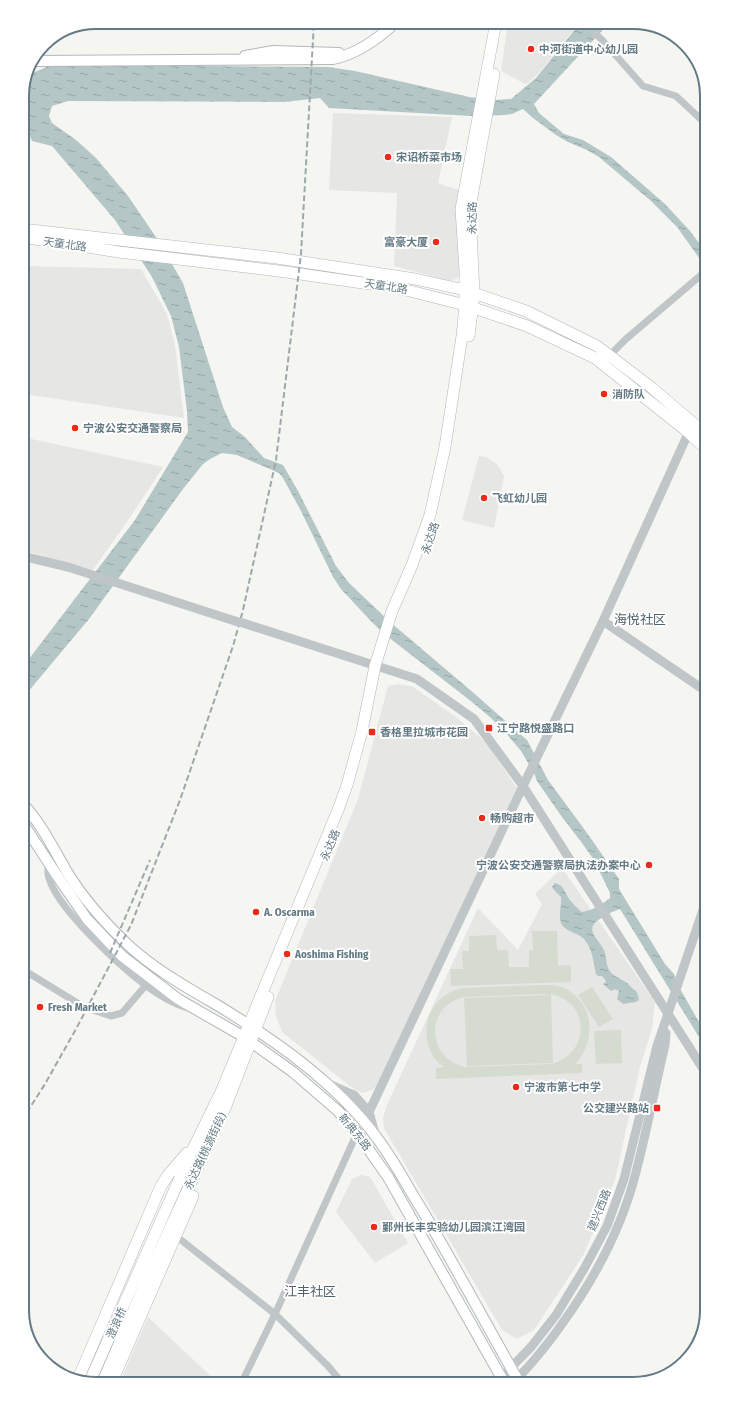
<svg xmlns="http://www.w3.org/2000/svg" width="729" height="1406" viewBox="0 0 729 1406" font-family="'Fira Sans Condensed','Noto Sans SC',sans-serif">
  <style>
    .built { fill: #e6e6e5 }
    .pitch { fill: #d6dbd0; fill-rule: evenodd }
    .water { fill: url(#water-ripples) }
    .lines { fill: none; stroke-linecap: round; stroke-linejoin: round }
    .minor-tunnel { stroke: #c9d0d0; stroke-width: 7; stroke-dasharray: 7 3.5; stroke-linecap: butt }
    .secondary-casing { stroke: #b2b9bc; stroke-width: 12 }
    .primary-casing { stroke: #b3b9bc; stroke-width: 12 }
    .minor { stroke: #c0c5c8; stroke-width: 7 }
    .tertiary { stroke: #c0c5c8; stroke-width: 9 }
    .secondary { stroke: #fff; stroke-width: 10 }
    .primary { stroke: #fff; stroke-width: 11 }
    .rail { stroke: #9ea8ac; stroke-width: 2; stroke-dasharray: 6 3; stroke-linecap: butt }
    .tertiary-bridge { stroke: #c0c5c8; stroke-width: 9 }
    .poi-dot { fill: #ec2a1b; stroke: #fff; stroke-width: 1.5 }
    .labels { text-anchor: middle; stroke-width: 4; stroke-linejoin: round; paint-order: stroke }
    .poi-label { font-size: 11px; font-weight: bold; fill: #637a84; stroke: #fff; text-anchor: start }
    .street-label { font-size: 11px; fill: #637a84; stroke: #fff }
    .quarter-label { font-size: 13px; fill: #516269; stroke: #fff }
    .rim { fill: none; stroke: #637a84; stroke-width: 2 }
  </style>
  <defs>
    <pattern id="water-ripples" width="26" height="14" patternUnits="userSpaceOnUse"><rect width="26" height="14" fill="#b5c6c7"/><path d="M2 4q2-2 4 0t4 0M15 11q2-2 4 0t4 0" fill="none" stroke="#97a6a7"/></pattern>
  </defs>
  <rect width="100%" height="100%" fill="#f5f5f1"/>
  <path class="built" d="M508,22H572L577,26L538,74L528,83L525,84L501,71Z
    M333,113L452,117L438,183L459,190L461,271L458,278L450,281L394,266L397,193L329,190Z
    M24,266L141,269L167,314L175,345L184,418L24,394Z
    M22,437L163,467L131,516L93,570L22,550Z
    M479,456L486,457L497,464L504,476L494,528L462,520Z
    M397,684L412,686L456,717L486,742L517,788L376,1088L363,1093L355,1090L282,1032L276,1016L275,1001L358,799L388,686Z
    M562,868L655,1002L652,1029L640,1067L615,1180L584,1254L534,1330L517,1339L502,1330L384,1128L383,1118L386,1107L478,908L518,950L542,904L535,894Z
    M361,1175L370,1177L408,1243L375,1263L336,1212L352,1179Z
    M148,1317L219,1384H119Z"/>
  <path class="pitch" d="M532,931H557L558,966L571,965V982L451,986L450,969H463L462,951H469V936L496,935L497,950H508L509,967H529V950H533Z
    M543,985C549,985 555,985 561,987C594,999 598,1041 575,1064H582V1073L436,1079V1068L444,1067C440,1064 436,1061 433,1056C430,1051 428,1045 427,1039C423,1014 438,994 462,988ZM545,994L550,995L464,998L467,1066L553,1063L551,994C591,1002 590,1055 551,1064L464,1067C426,1057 425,1006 464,997Z
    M592,987L613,1019L599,1027L578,995Z
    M621,1030L622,1063L596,1064L594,1031Z"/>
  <path class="water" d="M581,22H610L534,104L539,113L564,134L583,140L611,157L665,204L690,231L705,251L707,256V269L677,227L651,201L599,157L587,150L568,142L556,135L533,118L523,109L512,114L505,115L471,116L329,108L320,98L284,102L68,101L52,106L49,116L52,123L76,140L96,158L128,196L158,240L183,283L223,407L232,427L245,437L264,458L283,465L298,491L336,566L349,583L390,622L469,689L527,740L548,780L587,833L619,879V889L665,964L674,974L679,987L707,1036V1050L620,909C613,911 608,914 603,917C582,929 597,936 604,950C606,955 606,960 607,965C610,976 619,977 627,983C631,986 632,989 636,991L638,995L639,1000L636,1002L623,1004L617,999L619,991L615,989L611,991L603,984L605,983L606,981L602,976H598L596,974C594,964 592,947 584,939C577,932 565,932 561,923C558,914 562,906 561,897L554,890L552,887L555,883C564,885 564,891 568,897C571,902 577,908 582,912C591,911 603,904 610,898V893L594,860L582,843L562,817L537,781L534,773L521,751L505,732L491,718L472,702L383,633L368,618L341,589L333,577L301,511L283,478L279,473L237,455L222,453L210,459L203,464L183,489L89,619L22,699V668L135,520L188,432L187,411L179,347L171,316L152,277L115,220L52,146L32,141L29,134L27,126H22V95L25,94L26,82L30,74L49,66L78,65L328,67L355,71L469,97L495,100L511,99L536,78Z"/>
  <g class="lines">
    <path class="minor-tunnel" d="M79,1004L93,1010"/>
    <defs>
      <path id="secondary" d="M245,56L273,51L339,53
        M36,61L333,59C357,54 378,39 396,22
        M22,803C41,823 53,848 67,872C83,898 105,923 127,944C154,969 186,987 217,1005C255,1028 293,1053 326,1083C351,1105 374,1131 392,1160C403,1177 413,1196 424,1213C457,1270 488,1327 520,1384
        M22,822L62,883L87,919L122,956L178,999L244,1037L293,1072L338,1111L357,1133L388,1177L505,1384"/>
      <path id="primary" d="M22,229L277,258L415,279L465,290L526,311L597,346L652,388L707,435
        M22,237L119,252L279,271L398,288L465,305L527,326L595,358L688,432L707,450
        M469,336L474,294L470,208L494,74
        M49,1365L64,1375
        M78,1379L161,1186L168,1175L187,1153
        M89,1383L191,1153L221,1092L338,810L347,785L362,731L375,666L392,611L412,565L430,515L445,447L462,336L465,305V271L461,209L496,22
        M102,1384L151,1270L225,1108L268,997
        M111,1384L193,1196"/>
    </defs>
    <use href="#secondary" class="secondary-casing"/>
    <use href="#primary" class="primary-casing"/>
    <path class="minor" d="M584,22L603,41L643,86L676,96L707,125
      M610,355L626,339L707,270
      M48,862C48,867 47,873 49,878C57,908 119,965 145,985C157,994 173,1004 188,1008
      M22,969L79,1004
      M93,1010L111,1016L122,1013L146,985
      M176,1236L275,1314L328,1366L343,1384
      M241,1384L275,1314L357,1133"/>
    <path class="tertiary" d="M22,556L68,567L235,621
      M603,621L707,692
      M243,623L417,679L474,719L523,786L707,1075
      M329,1084L354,1095L369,1112L375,1134
      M369,1112L523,786L603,621L691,427
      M495,1384L531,1347L556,1315L584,1269L607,1226L624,1179L657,1046L707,898
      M511,1384C530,1367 547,1345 562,1324C595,1278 622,1228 636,1172C647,1130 655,1087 665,1045L666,1033"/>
    <use href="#secondary" class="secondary"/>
    <use href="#primary" class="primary"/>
    <path class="rail" d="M110,953L150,860
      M22,1120L45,1084L76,1029L131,925L180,800L233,646L243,610L276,460L301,254L314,22"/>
    <path class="tertiary-bridge" d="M235,621L243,623"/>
  </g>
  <g class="poi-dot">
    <circle cx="531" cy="49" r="4"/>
    <circle cx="388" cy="157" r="4"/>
    <circle cx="436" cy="242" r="4"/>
    <circle cx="604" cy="394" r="4"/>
    <circle cx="75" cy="428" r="4"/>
    <circle cx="484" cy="498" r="4"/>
    <rect x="485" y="724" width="8" height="8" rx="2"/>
    <rect x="368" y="728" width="8" height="8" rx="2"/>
    <circle cx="482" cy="818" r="4"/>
    <circle cx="649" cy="865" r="4"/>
    <circle cx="256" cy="912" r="4"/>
    <circle cx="287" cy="954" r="4"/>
    <circle cx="40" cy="1007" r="4"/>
    <circle cx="516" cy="1087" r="4"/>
    <rect x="653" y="1104" width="8" height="8" rx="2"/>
    <circle cx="374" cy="1227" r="4"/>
  </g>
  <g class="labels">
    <g class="poi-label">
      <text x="539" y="53">中河街道中心幼儿园</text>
      <text x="396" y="161">宋诏桥菜市场</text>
      <text x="428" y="246" text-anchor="end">富豪大厦</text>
      <text x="612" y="398">消防队</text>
      <text x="83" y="432">宁波公安交通警察局</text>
      <text x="492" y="502">飞虹幼儿园</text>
      <text x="497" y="732">江宁路悦盛路口</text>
      <text x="380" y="736">香格里拉城市花园</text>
      <text x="490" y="822">畅购超市</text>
      <text x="641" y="869" text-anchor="end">宁波公安交通警察局执法办案中心</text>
      <text x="264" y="916">A. Oscarma</text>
      <text x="295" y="958">Aoshima Fishing</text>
      <text x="48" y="1011">Fresh Market</text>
      <text x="524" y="1091">宁波市第七中学</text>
      <text x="649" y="1112" text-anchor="end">公交建兴路站</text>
      <text x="382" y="1231">鄞州长丰实验幼儿园滨江湾园</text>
    </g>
    <g class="street-label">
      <text transform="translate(472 218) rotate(-89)" y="4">永达路</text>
      <text transform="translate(65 244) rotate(8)" y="4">天童北路</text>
      <text transform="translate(386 286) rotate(9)" y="4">天童北路</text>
      <text transform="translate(430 538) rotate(-71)" y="4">永达路</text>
      <text transform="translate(330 845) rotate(-67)" y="4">永达路</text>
      <text transform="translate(355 1132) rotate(51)" y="4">新典东路</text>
      <text transform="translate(205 1151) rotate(-65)" y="4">永达路(桃源街段)</text>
      <text transform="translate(599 1210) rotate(-68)" y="4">建兴西路</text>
      <text transform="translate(116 1323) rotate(-66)" y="4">澄浪桥</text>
    </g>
    <g class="quarter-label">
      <text x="640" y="624">海悦社区</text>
      <text x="310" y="1296">江丰社区</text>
    </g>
  </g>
  <path d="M0 0H729V1406H0ZM96 29H633A67 67 0 0 1 700 96V1310A67 67 0 0 1 633 1377H96A67 67 0 0 1 29 1310V96A67 67 0 0 1 96 29Z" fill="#fff" fill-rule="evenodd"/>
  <path class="rim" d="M96 29H633A67 67 0 0 1 700 96V1310A67 67 0 0 1 633 1377H96A67 67 0 0 1 29 1310V96A67 67 0 0 1 96 29Z"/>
</svg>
